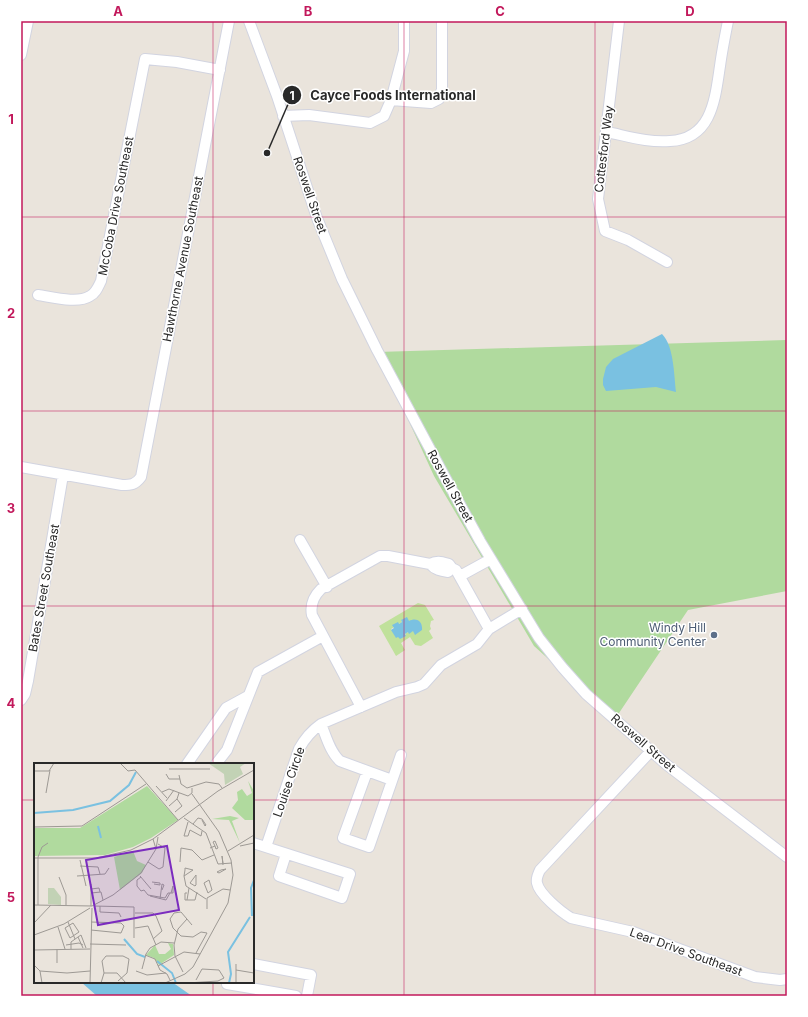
<svg xmlns="http://www.w3.org/2000/svg" width="808" height="1017" viewBox="0 0 808 1017" font-family="Inter,sans-serif">
  <style>
    .green { fill: #b0da9e }
    .pitch { fill: #c0e19b; fill-rule: evenodd }
    .water { fill: #7ac1e1 }
    .lines { fill: none; stroke-linecap: round; stroke-linejoin: round }
    .minor-casing { stroke: #d2d4e0; stroke-width: 12 }
    .minor { stroke: #fff; stroke-width: 10 }
    .grid { fill: none; stroke: #c2185b; stroke-width: 1; stroke-opacity: 0.55 }
    .service-dot { fill: #5c6f8a; stroke: #fff; stroke-width: 1.5 }
    .labels { text-anchor: middle; stroke-width: 3; stroke-linejoin: round; paint-order: stroke }
    .street-label { font-size: 12px; fill: #292929; stroke: #fff }
    .service-label { font-size: 12px; fill: #4e5e75; stroke: #fff; text-anchor: end }
    .inset-river { fill: none; stroke: #7ac1e1; stroke-width: 2 }
    .inset-road { fill: none; stroke: #9d9994; stroke-width: 1 }
    .view { fill: #7b2cbf; fill-opacity: 0.15; stroke: #7b2cbf; stroke-width: 2 }
    .inset-edge { fill: none; stroke: #292929; stroke-width: 2 }
    .leader { fill: none; stroke: #292929; stroke-width: 1.5 }
    .callout-dot { fill: #292929; stroke: #fff; stroke-width: 1.5 }
    .mark-label { font-size: 12px; text-anchor: middle; font-weight: bold; fill: #fff }
    .callout-label { font-size: 13px; text-anchor: middle; font-weight: bold; fill: #292929; stroke: #fff; stroke-width: 3; stroke-linejoin: round; paint-order: stroke }
    .neatline { fill: none; stroke: #c2185b; stroke-width: 1.5 }
    .grid-label { font-size: 13px; text-anchor: middle; font-weight: bold; fill: #c2185b }
  </style>
  <rect width="100%" height="100%" fill="#eae4dc"/>
  <path class="green" d="M786,340L787,591L688,610L615,719L534,646L434,476L377,352Z"/>
  <path class="pitch" d="M418,603L425,605L434,620L431,621L430,626L431,629L429,631L433,638L421,646L415,645L410,637L401,643L405,650L396,656L379,626ZM401,620L409,621L408,632L405,634L406,635L396,637L391,629L402,622Z"/>
  <path class="water" d="M662,334C674,346 674,375 676,392L656,387L606,391L603,385V379L606,367L613,359Z
    M407,617L409,621C416,617 423,621 422,630L415,635L413,631L409,634L408,632L405,634L406,636L400,639L398,637L396,638L391,630L394,628L392,625L398,622L399,624L402,622L401,620Z
    M81,982H172L192,996H97Z"/>
  <g class="lines">
    <defs>
      <path id="minor" d="M249,21L277,96L317,218L342,279L377,350L446,479L480,541L539,638L562,667L586,694L667,765L787,857
        M619,21L598,199L605,231L628,240L667,262
        M21,55L28,21
        M391,100L431,103L439,99L442,89V21
        M283,116L309,115L370,123L384,116L391,100L404,51V21
        M607,132C627,136 649,143 670,141C712,139 715,99 720,66C722,51 725,36 728,21
        M38,295C52,297 78,304 90,296C96,293 98,287 101,281L145,59L177,62L220,70
        M21,467L122,485C131,485 135,485 141,477L229,21
        M300,540L327,587
        M430,564C437,560 442,562 449,564L452,568L456,570L489,629
        M460,576L491,559
        M21,700L25,694L28,681L63,475
        M361,707L312,615C310,605 314,596 321,589L380,556H388L430,564C435,570 441,571 448,572L452,568
        M321,724C326,736 330,752 340,761L392,780
        M651,751L540,870C538,874 536,879 537,883C539,894 561,912 571,918L633,932L755,977L780,980L787,979
        M187,764L226,708L248,696
        M216,764L227,750L258,672L323,636
        M367,772L343,838L369,847L401,755
        M253,843L350,874L342,898L279,876L286,854
        M266,847L299,749C305,738 311,731 321,724L396,692L417,687L424,684L441,665L477,644L489,629L522,609
        M253,964L311,975L307,996
        M227,982V984L296,996"/>
    </defs>
    <use href="#minor" class="minor-casing"/>
    <use href="#minor" class="minor"/>
  </g>
  <path class="grid" d="M213,21V764M404,21V996M595,21V996M21,217H787M21,411H787M21,606H787M21,800H35M253,800H787M213,982V996"/>
  <circle class="service-dot" cx="714" cy="635" r="4"/>
  <g class="labels">
    <g class="street-label">
      <text transform="translate(604 149) rotate(-83)" y="4">Cottesford Way</text>
      <text transform="translate(310 195) rotate(71)" y="4">Roswell Street</text>
      <text transform="translate(116 206) rotate(-79)" y="4">McCoba Drive Southeast</text>
      <text transform="translate(183 259) rotate(-79)" y="4">Hawthorne Avenue Southeast</text>
      <text transform="translate(450 486) rotate(61)" y="4">Roswell Street</text>
      <text transform="translate(44 588) rotate(-80)" y="4">Bates Street Southeast</text>
      <text transform="translate(643 743) rotate(41)" y="4">Roswell Street</text>
      <text transform="translate(289 782) rotate(-71)" y="4">Louise Circle</text>
      <text transform="translate(686 952) rotate(20)" y="4">Lear Drive Southeast</text>
    </g>
    <g class="service-label">
      <text x="706" y="632">Windy Hill<tspan x="706" dy="14">Community Center</tspan></text>
    </g>
  </g>
  <g transform="translate(34 763)">
    <rect width="220" height="220" fill="#eae4dc"/>
    <path d="M214,18L220,28V57H211L198,45L204,37L203,29L208,26L213,33L218,30ZM113,23L144,57L117,75L99,84L71,92L0,93V65H46ZM196,53L205,55L198,58L206,80L195,57L178,56ZM99,88L103,98L112,102L108,110L86,127L80,94ZM134,180L139,181L140,192L125,202L120,195L112,192L121,182L125,191H131L137,186Z" fill="#b0da9e"/>
    <path d="M174,0H212L206,4L209,11L191,22L190,11ZM14,125H20L27,134V142L14,141Z" fill="#c2d2b5"/>
    <path class="inset-river" d="M0,50L39,47L76,38L95,22L102,9M64,63L67,75M218,153L217,125L220,117M90,176L103,191L111,194M123,198L138,210L142,220M195,220L197,211L194,189L216,154"/>
    <path class="inset-road" d="M86,0L94,8L101,7M135,6H176M101,7L144,57M0,8H15L20,0M132,11L135,16H146M145,12L147,21L153,25L172,19L185,21L188,25M122,23L133,35M128,29L135,26L154,33L158,30V25M12,30L16,7M132,38L140,27M135,43L143,36L145,30M141,49L148,43L143,36M150,55L172,70L184,101L198,100M154,59L150,73H154L156,67L167,73L168,68M159,61L164,55L168,56L172,62L171,63L168,57M0,64L48,63L112,21M206,83L220,80M176,85L181,83L179,79L181,78L184,85L182,86L181,83M122,86L124,74M194,88L220,72M0,95H62L97,87L119,76L184,28L220,7M46,97L52,123M114,99L125,106L129,104L131,85L124,81M146,99L147,85L158,87L168,97L180,92M189,102L188,93L189,100M46,103L64,104L66,111M151,105L159,107L150,113L151,107ZM192,106L185,110L183,109L187,107ZM0,112V125M162,112V122L161,123L156,120ZM43,113L71,111L75,105M106,113L117,126M150,113L152,123L172,136M25,114L32,132V142M107,114L103,117V123L107,128L110,127L114,132L131,135L134,130H139V123L137,130M175,117L178,127L174,130L170,120ZM118,119L126,120V122L120,121M57,121V143M57,126L65,125L66,129M57,130L67,129L69,137M153,130H151V137H161L163,129M116,133L132,137L136,130M126,136L128,121L130,122L128,127M153,137L155,125M0,142L58,143M4,142V94L8,84L14,80M58,143L79,132L107,110L122,86L119,76M60,143L100,144V175M66,143V149L85,150L87,154M173,146V135L189,126L196,127M101,150H119L122,153L128,168L119,176M34,159L41,176M0,160L17,142M158,162L147,149L140,150L136,156L139,165L147,173L159,174L167,169L173,170L162,190M24,164L31,186M101,165L114,163L122,182M57,167L87,170L90,163L87,160L57,159M0,172L30,161L56,145M39,173L36,175L31,165L39,160L45,169L39,173M44,174L47,172L52,185M56,181L92,182M32,182L45,180L49,182M37,186V179L44,174L49,185M0,187L56,186M111,192L121,196L126,207L133,211L136,217M23,200V186M0,202L6,208L33,210L56,208M124,203L150,189L166,191M108,206L112,191L116,185L127,179L140,180M202,207L220,210M6,208L8,220M102,208L113,212L132,210M149,209L141,193L140,182L144,166L153,156M70,210H83L92,220M56,220L58,145M67,220L70,210L68,198L72,193H89L95,196L93,210L84,218M131,220L151,211L159,204L194,140L199,112L197,97L185,69L158,31M153,220L184,218L190,215L185,207L168,206L162,217M202,220V201"/>
    <path class="view" d="M133,83L145,147L64,162L52,97Z"/>
    <rect width="220" height="220" class="inset-edge"/>
  </g>
  <path class="leader" d="M267 153L292 95"/>
  <g class="callout-dot">
    <circle cx="267" cy="153" r="4"/>
    <circle cx="292" cy="95" r="10"/>
  </g>
  <g class="mark-label">
    <text x="292" y="100">1</text>
  </g>
  <g class="callout-label">
    <text x="393" y="100">Cayce Foods International</text>
  </g>
  <rect width="808" height="1017" fill="none" stroke="#ffffff" stroke-width="44"/>
  <rect x="22" y="22" width="764" height="973" class="neatline"/>
  <g class="grid-label">
    <text x="118" y="16">A</text>
    <text x="308" y="16">B</text>
    <text x="500" y="16">C</text>
    <text x="690" y="16">D</text>
    <text x="11" y="124">1</text>
    <text x="11" y="318">2</text>
    <text x="11" y="513">3</text>
    <text x="11" y="708">4</text>
    <text x="11" y="902">5</text>
  </g>
</svg>
